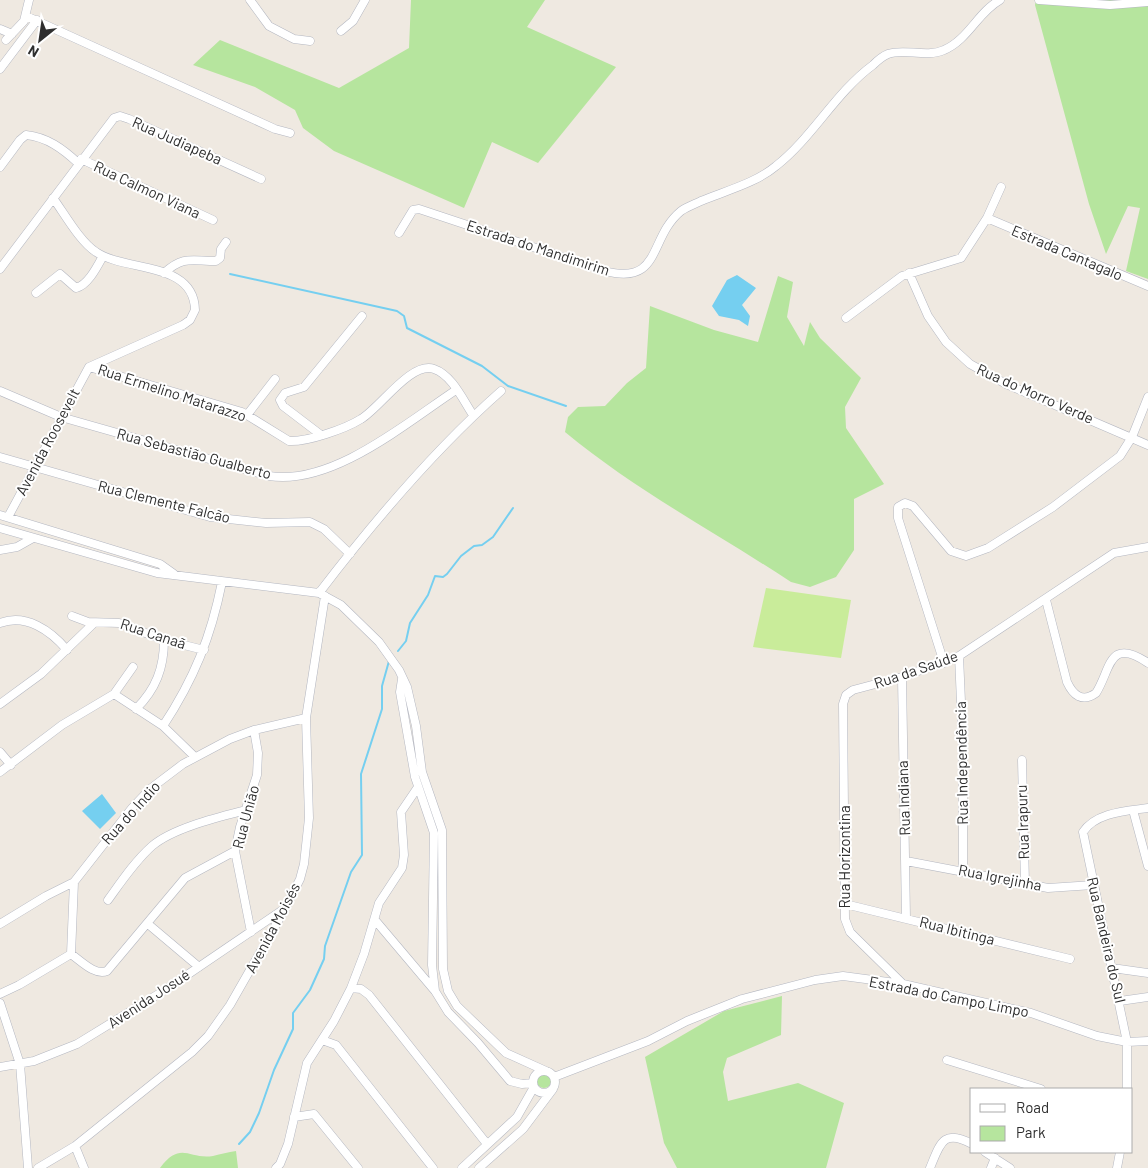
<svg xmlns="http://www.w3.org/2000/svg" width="1148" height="1168" viewBox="0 0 1148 1168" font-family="Barlow,sans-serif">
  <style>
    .green { fill: #b6e59e }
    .pitch { fill: #c9ec9a }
    .water { fill: #75cff0 }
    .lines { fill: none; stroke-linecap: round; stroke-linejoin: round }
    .stream { stroke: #75cff0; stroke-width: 2 }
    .minor-casing { stroke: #b4b7c1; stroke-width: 9 }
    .minor { stroke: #fff; stroke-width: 8 }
    .labels { text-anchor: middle; stroke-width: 4; stroke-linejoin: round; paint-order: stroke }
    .street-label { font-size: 15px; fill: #2e2e2e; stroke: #fff }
  </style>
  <rect width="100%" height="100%" fill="#efe9e1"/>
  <path class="green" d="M411,0H545L527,27L616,67L538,163L492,142L464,208L334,151L303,128L295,110L255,87L193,65L220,40L339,88L409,48Z
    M1036,0H1148V279L1126,271L1140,208L1128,206L1106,254L1089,204L1035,5Z
    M778,276L793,282L787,317L804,346L810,322L820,338L861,378L845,407L846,428L884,484L854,499V550L836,577L810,587L791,582C715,532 635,490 565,432L568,417L578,407L605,406L627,383L646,368L650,306L714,330L758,342Z
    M782,996L781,1035L727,1058L723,1072L728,1101L798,1083L844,1103L826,1168H677L664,1143L645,1057L724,1011Z
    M537 1081a7 7 0 1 1 14 0a7 7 0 1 1-14 0Z
    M236,1151L238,1168H160C181,1140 189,1160 213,1156C221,1154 228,1152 236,1151Z"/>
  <path class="pitch" d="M766,588L851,600L841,658L753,647Z"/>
  <path class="water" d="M737,275L756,288L742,305L750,316L748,326L739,320L719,316L712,306L727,280Z
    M102,794L116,813L100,829L82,811Z"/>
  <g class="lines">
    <path class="stream" d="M230,274L397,311L404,316L407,328L482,366L508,386L566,406
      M398,651L406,641L410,623L428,595L435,576L443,577L447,574L461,556L474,546L482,545L493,537L513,508
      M239,1144L250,1132L259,1113L274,1070L293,1029V1013L310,990L324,959L325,946L351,872L362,855L361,774L382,709V686L389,661"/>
    <defs>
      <path id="minor" d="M250,0L269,26L294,39L310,41
        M1039,0L1110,5L1148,2
        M26,16L275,129L290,133
        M0,29L12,34
        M341,31L353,21L365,0
        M6,40L24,21L29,0
        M0,69L37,20
        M81,159L213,220
        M0,167L20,140L26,135C47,137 63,149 78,163
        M987,218L1148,286
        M399,233L413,210L419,209L605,271C662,286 648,238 681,211C687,207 695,204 701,201C725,191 756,183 776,166C813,137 835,93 873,65C877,61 883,56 888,54C904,48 926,58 944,50C968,40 978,12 1000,0
        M0,269L114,118L120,116L129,119L261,179
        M164,273C184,255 192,261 216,261L220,258L221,249L226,242
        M909,273L928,316L946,342L970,364L1006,384L1148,445
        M36,293L60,274L76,288C88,285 97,267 103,256
        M846,318L902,276L961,258L987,218L1001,187
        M89,367L242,412L289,441C307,442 345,429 361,419C380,408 411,361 434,369C452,375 463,400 473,415
        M0,391L61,417L269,476C332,486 406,423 456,390
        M247,415L275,379
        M321,435L283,406L280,400L285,393L304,387L362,316
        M0,457L210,517L266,523L310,522L324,529L350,554
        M0,515L160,564L174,574
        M8,517L89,367L183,325L190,320L195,310C194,261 126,272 96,252C80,242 64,213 53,198
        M0,528L157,573L319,593L341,605L379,642L399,670L407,687L416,726L422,772L442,830L443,969L448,991L457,1006L506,1053L546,1071
        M0,550L17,547L33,538
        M319,593C374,521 433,451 501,391
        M1046,600L1067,682C1073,695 1082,703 1096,693C1111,670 1108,636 1148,663
        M72,616L88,622L119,623L164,640L204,650
        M0,623C26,613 51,631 67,650
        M959,656L963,748V871
        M944,663L898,518V507L905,503L913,506L951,551L966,556L988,548L1053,507L1120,456L1132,437L1148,397
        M902,677L906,918
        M402,679L400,692L415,777L434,833L432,965L435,991L448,1012L478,1043L510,1081L522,1084L533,1083
        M114,694L163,726L195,757
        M0,704L41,674L94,623
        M136,709C156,689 164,668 164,640
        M163,726C194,679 211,637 222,582
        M0,752L11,765
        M1022,760L1025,884
        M0,772L62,725L114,694L133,667
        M1133,810L1148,866
        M906,861L1048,888L1093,885
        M108,900C121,882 135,861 152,846C173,828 219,817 246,810
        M845,904L1070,959
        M375,920L435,991
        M0,924L46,896L74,882L132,808L150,789L183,764L230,739L254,730L306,718
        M148,924L199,967
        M251,932L235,851L240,827L257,775L258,753L254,730
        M71,954C81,961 95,976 107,971L185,878L235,851
        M71,954L74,882
        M1112,968L1148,973
        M903,984L856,938L850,932L845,919L843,704L846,695L853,690L902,677L959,656L1114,553L1148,547
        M351,988L361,989L369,995L487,1144
        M0,994L19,985L71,954
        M1120,1001L1148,997
        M0,1003L20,1064L28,1168
        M322,1040L336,1045L433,1168
        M947,1060L1041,1089
        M0,1067L34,1061L77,1044L165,990L284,909
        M533 1082a11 11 0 1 1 22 0a11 11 0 1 1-22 0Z
        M554,1077L648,1041L687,1021L742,999L815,980L843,976L903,984L1031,1013L1097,1036L1127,1042L1148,1041
        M1127,1089V1042L1083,832C1096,812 1127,811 1148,808
        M294,1117L314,1114L358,1168
        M75,1146L84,1168
        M985,1152L1010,1168
        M38,1168L75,1146L192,1052L208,1036L230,1005L286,907L300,879L304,864L309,818L306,718L325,596
        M276,1168L280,1164L288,1144L307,1063L334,1021L351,988L364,954L379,903L402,868L404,855L401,812L418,787
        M462,1168L517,1117L534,1087
        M479,1168L523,1129L553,1089
        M930,1168C940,1144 943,1128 972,1144
        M991,1168L995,1158
        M1117,1168L1120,1152"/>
    </defs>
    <use href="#minor" class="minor-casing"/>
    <use href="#minor" class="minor"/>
  </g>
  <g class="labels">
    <g class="street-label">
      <text transform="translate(177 141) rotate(24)" y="5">Rua Judiapeba</text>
      <text transform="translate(147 190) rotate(25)" y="5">Rua Calmon Viana</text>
      <text transform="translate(538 248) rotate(18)" y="5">Estrada do Mandimirim</text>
      <text transform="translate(1067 253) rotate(23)" y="5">Estrada Cantagalo</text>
      <text transform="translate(172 393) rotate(18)" y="5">Rua Ermelino Matarazzo</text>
      <text transform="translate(1035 394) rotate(24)" y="5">Rua do Morro Verde</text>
      <text transform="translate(48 442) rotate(-62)" y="5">Avenida Roosevelt</text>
      <text transform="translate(194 454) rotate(15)" y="5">Rua Sebastião Gualberto</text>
      <text transform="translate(164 502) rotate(14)" y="5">Rua Clemente Falcão</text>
      <text transform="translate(153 634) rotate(18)" y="5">Rua Canaã</text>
      <text transform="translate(916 670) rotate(-19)" y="5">Rua da Saúde</text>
      <text transform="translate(962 763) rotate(-91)" y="5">Rua Independência</text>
      <text transform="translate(904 798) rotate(-92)" y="5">Rua Indiana</text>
      <text transform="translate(131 813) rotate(-48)" y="5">Rua do Indio</text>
      <text transform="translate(246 817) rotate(-75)" y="5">Rua União</text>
      <text transform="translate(1023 822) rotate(-92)" y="5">Rua Irapuru</text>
      <text transform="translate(845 857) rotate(-90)" y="5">Rua Horizontina</text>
      <text transform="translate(1000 878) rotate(11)" y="5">Rua Igrejinha</text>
      <text transform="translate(273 928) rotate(-62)" y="5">Avenida Moisés</text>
      <text transform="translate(957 931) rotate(14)" y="5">Rua Ibitinga</text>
      <text transform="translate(1106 940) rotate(77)" y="5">Rua Bandeira do Sul</text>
      <text transform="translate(949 997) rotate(11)" y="5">Estrada do Campo Limpo</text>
      <text transform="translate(149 999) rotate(-33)" y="5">Avenida Josué</text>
    </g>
  </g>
  <rect x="970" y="1088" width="162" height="65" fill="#ffffff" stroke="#ababab"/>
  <rect x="980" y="1104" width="25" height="8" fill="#ffffff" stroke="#ababab"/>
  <text x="1016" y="1113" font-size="15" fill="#2e2e2e">Road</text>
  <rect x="980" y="1126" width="25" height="15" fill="#b6e59e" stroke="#ababab"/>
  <text x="1016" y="1138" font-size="15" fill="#2e2e2e">Park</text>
  <g transform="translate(40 40) rotate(210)" stroke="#ffffff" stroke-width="4" paint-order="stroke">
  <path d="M0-4L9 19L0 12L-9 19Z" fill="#2e2e2e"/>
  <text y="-8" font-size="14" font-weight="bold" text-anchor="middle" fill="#2e2e2e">N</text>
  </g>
</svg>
